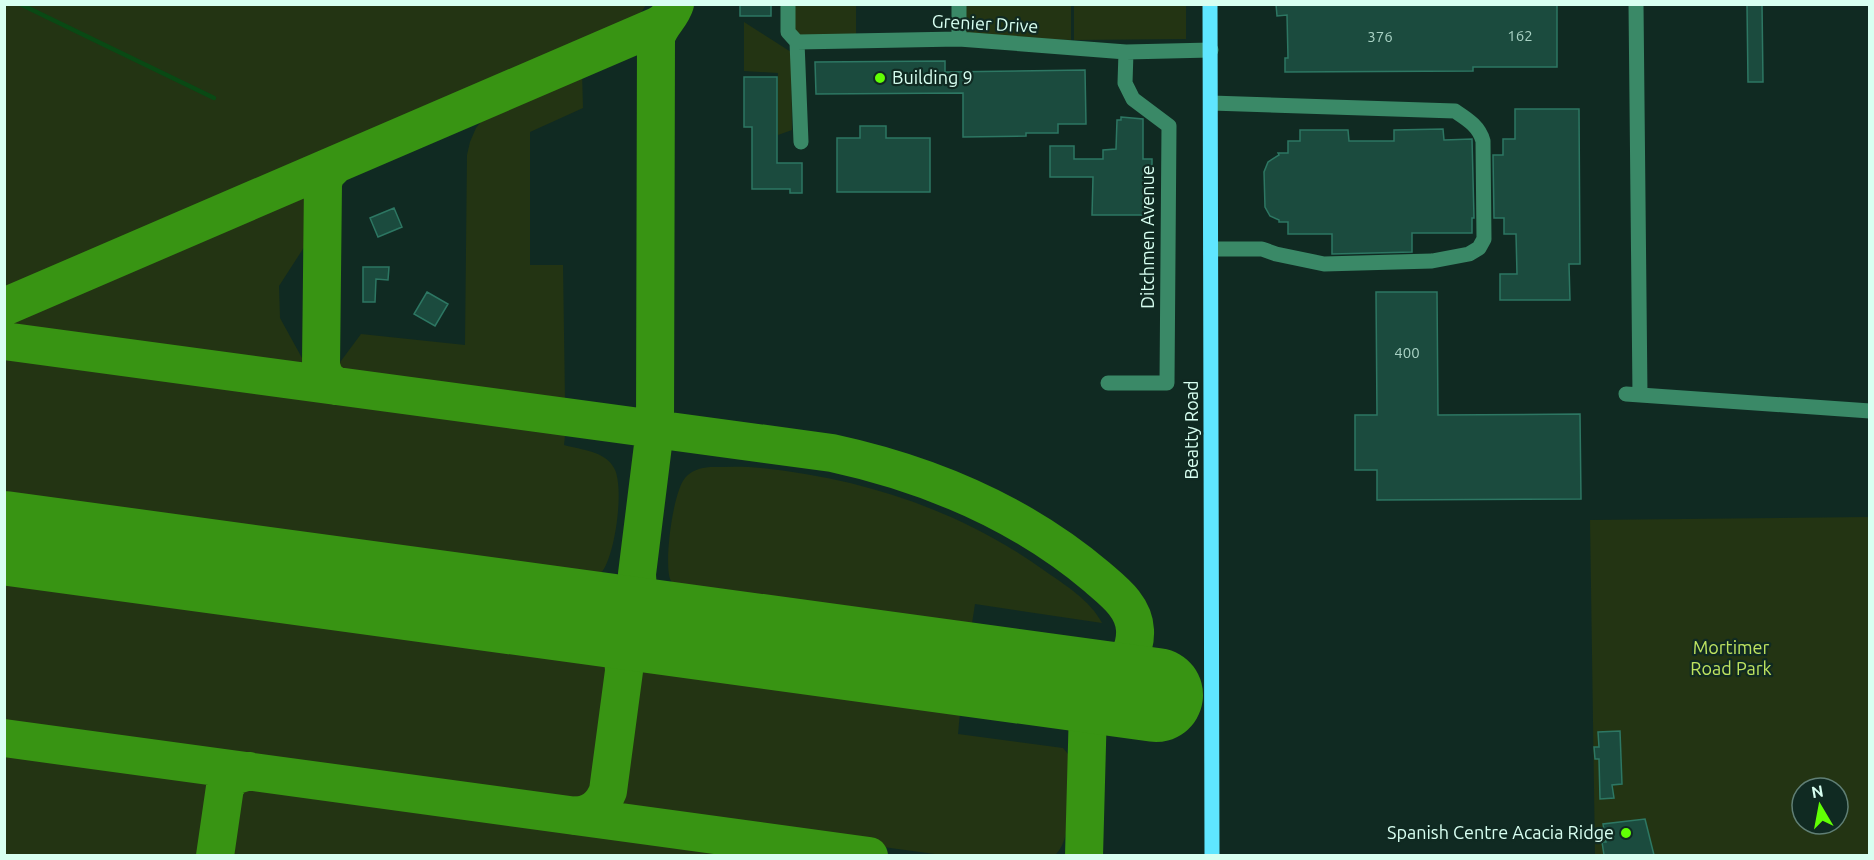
<svg xmlns="http://www.w3.org/2000/svg" width="1874" height="860" viewBox="0 0 1874 860" font-family="Ubuntu,sans-serif">
  <style>
    .green { fill: #233413; fill-rule: evenodd }
    .lines { fill: none; stroke-linecap: round; stroke-linejoin: round }
    .stream { stroke: #094914; stroke-width: 4.5 }
    .taxiway { stroke: #389413; stroke-width: 38 }
    .runway { stroke: #389413; stroke-width: 94 }
    .building { fill: #1b4b3e; stroke: #2d7763; stroke-width: 1.5 }
    .minor { stroke: #3a8967; stroke-width: 15 }
    .major { stroke: #5fe6ff; stroke-width: 15 }
    .poi-dot { fill: #61ff04; stroke: #102a22; stroke-width: 2 }
    .labels { text-anchor: middle; stroke-width: 4.5; stroke-linejoin: round; paint-order: stroke }
    .number-label { font-size: 15px; fill: #a9d2c4 }
    .street-label { font-size: 18px; fill: #d8fff1; stroke: #102a22 }
    .poi-label { font-size: 18px; fill: #d8fff1; stroke: #102a22; text-anchor: start }
    .park-label { font-size: 18px; fill: #bee360; stroke: #102a22 }
  </style>
  <rect width="100%" height="100%" fill="#102a22"/>
  <path class="green" d="M5,4H646V5L636,20L5,290Z
    M792,5H856V37L799,38L792,29Z
    M962,5H1071V40L962,35Z
    M1074,5H1186V39L1074,40Z
    M744,22L791,52L792,130L778,135V73L744,71Z
    M582,72L583,108L530,132V265H563L565,400L557,403L340,374L338,370V365L361,334L465,345L467,155L470,142L476,128L487,114Z
    M302,194L308,200L310,238L279,286L280,318L302,358V368L5,328V325L16,315Z
    M5,354L549,428L565,436L564,445C582,450 605,451 614,468C625,486 615,558 601,573C598,577 593,577 589,578L587,583L5,504Z
    M710,467C727,467 744,466 761,468C864,479 960,510 1045,571C1065,585 1090,600 1102,623L975,604L970,636L692,597C685,593 674,587 670,579C664,561 673,492 685,478C692,470 700,468 710,467Z
    M1869,517V855H1595L1590,520ZM1802,788H1838V824H1802Z
    M5,572L605,654L608,658L610,676L594,793L588,803L581,807L5,728Z
    M647,659L961,702L958,734L1063,748L1068,754C1068,780 1075,838 1055,855H942L626,812L621,804L620,791L635,681L638,670Z
    M5,749L201,776L211,784L214,795L205,855H5Z
    M255,784L711,844L717,847L722,855H226C229,833 226,788 255,784Z"/>
  <g class="lines">
    <path class="stream" d="M20,4L214,98"/>
    <path class="taxiway" d="M675,4C671,17 660,24 656,38L655,429L637,574C637,599 650,618 673,627L806,647
      M335,165L326,174L323,183L321,366L325,378L336,386
      M4,307L657,26L665,21
      M4,341L832,453C929,474 1020,512 1097,577C1113,591 1134,606 1135,630C1137,670 1097,674 1088,708L1084,856
      M456,600L587,620C610,628 624,646 624,671L608,791C602,807 591,815 574,816
      M947,667L1075,682C1086,680 1092,672 1103,669C1112,666 1124,669 1133,671C1152,690 1132,720 1109,707C1101,703 1097,695 1093,688L1047,682
      M4,738L869,856
      M215,856L225,787L233,776L249,771"/>
    <path class="runway" d="M4,538L1156,695"/>
  </g>
  <path class="building" d="M740,4H771V16H740Z
    M1276,4H1557V67H1473V71L1285,72V58H1288L1287,15L1277,16Z
    M1756,4H1762L1763,82H1748L1747,5Z
    M945,61V72L1085,70L1086,124H1058V133H1026V136L963,137V93L816,94L815,62Z
    M744,77H777V163H802V193H790V189H752V127H744Z
    M1515,109H1579L1580,264H1569L1570,300H1500V274H1517L1516,234H1504V218H1494L1493,155H1503V139H1515Z
    M1121,117L1143,119V159H1152V215H1092L1093,177H1050V146H1074V159H1103V150L1116,149L1117,120H1121Z
    M860,126H886V138H930V192H837V138H860Z
    M1443,129L1444,140L1472,139L1474,218H1472V233H1412V252L1332,254V234H1288V222H1279V220L1270,216L1265,207L1264,172L1268,162L1279,155L1278,153H1288V141H1300V130H1348L1349,141H1394V130Z
    M394,208L402,227L378,237L370,218Z
    M363,267H389L388,280L376,279L375,302H363Z
    M427,292L448,304L435,326L414,314Z
    M1376,292H1437L1438,415L1580,414L1581,499L1377,500V470H1355V415H1377Z
    M1620,731L1622,784L1612,785L1614,798L1600,799L1599,759H1595L1594,747H1599L1598,732Z
    M1645,819L1654,855H1604L1602,842H1606L1603,824Z"/>
  <g class="lines">
    <path class="minor" d="M788,4V32L797,42L959,39L1126,52L1211,50
      M959,4V39
      M1636,4L1640,395
      M797,42L801,142
      M1211,249H1262L1276,254L1324,264L1432,261L1469,254L1479,248L1484,239L1483,141C1479,126 1467,119 1455,111L1211,103
      M1108,383H1167L1169,126L1133,99L1125,83L1126,52
      M1626,394L1870,411"/>
    <path class="major" d="M1210,4L1212,856"/>
  </g>
  <g class="poi-dot">
    <circle cx="880" cy="78" r="6"/>
    <circle cx="1626" cy="833" r="6"/>
  </g>
  <g class="labels">
    <g class="number-label">
      <text x="1520" y="41">162</text>
      <text x="1380" y="42">376</text>
      <text x="1407" y="358">400</text>
    </g>
    <g class="street-label">
      <text transform="translate(985 24) rotate(3)" y="6">Grenier Drive</text>
      <text transform="translate(1148 237) rotate(-90)" y="6">Ditchmen Avenue</text>
      <text transform="translate(1192 430) rotate(-90)" y="6">Beatty Road</text>
    </g>
    <g class="poi-label">
      <text x="892" y="84">Building 9</text>
      <text x="1614" y="839" text-anchor="end">Spanish Centre Acacia Ridge</text>
    </g>
    <g class="park-label">
      <text x="1731" y="654">Mortimer<tspan x="1731" dy="21">Road Park</tspan></text>
    </g>
  </g>
  <rect width="1874" height="860" fill="none" stroke="#d8fff1" stroke-width="12"/>
  <g transform="translate(1820 806) rotate(350)"><circle r="28" fill="#102a22" stroke="#607f75" stroke-width="1.5"/>
  <path d="M0-4.5L10 22L0 15L-10 22Z" fill="#61ff04"/>
  <text y="-9" font-size="16" font-weight="bold" text-anchor="middle" fill="#d8fff1">N</text>
  </g>
</svg>
